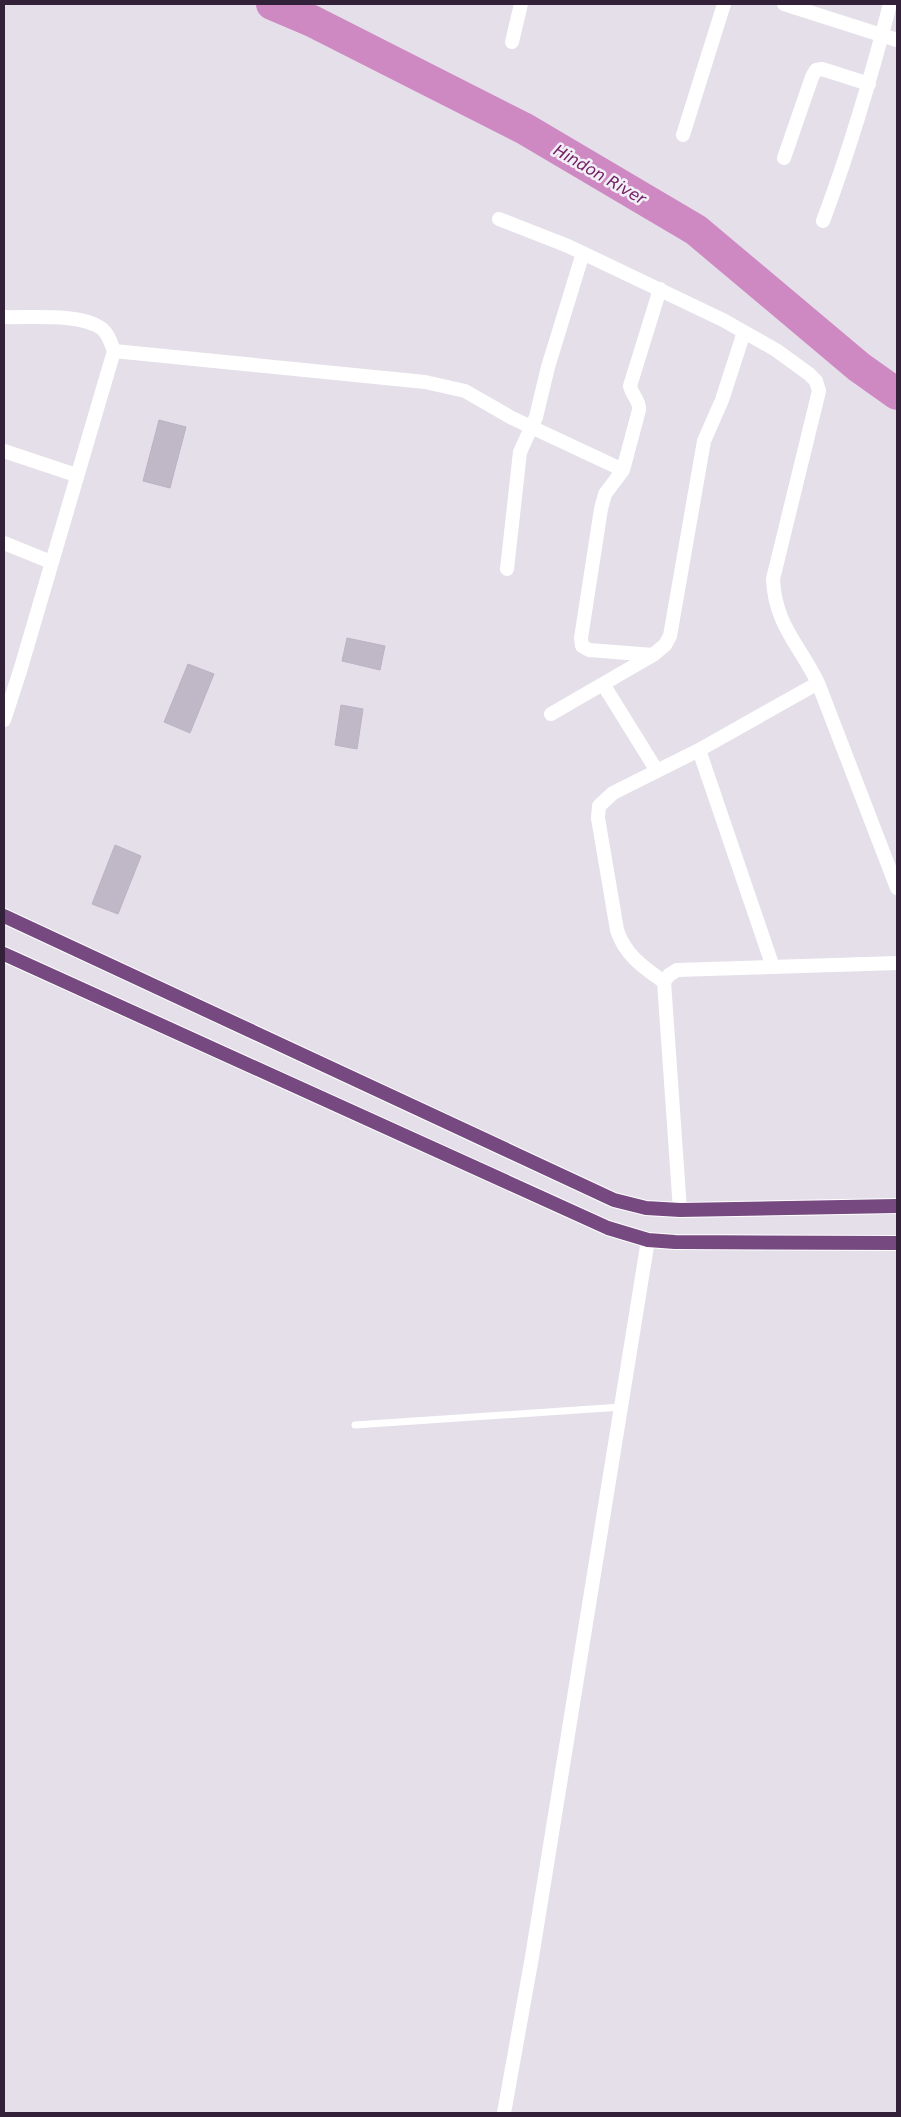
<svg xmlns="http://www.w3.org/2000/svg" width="901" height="2117" viewBox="0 0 901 2117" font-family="'DejaVu Sans',sans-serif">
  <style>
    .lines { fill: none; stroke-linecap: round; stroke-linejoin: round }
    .river { stroke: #ce88c2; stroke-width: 32 }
    .building { fill: #c1b8c7; stroke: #bcb2c3 }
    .trunk-casing { stroke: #fff; stroke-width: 16 }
    .service { stroke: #fff; stroke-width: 7 }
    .minor { stroke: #fff; stroke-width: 14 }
    .trunk { stroke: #764a81; stroke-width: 14 }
    .labels { text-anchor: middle; stroke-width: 5; stroke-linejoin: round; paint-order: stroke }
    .water-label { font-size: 16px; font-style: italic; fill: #731d63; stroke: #f3eff7 }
  </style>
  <rect width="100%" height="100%" fill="#e5dfea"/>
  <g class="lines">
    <path class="river" d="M272,4L312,21L525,129L696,230L859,367L897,394"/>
  </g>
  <path class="building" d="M159,420L186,427L170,488L143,481Z
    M347,638L385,646L380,670L342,661Z
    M188,664L214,674L190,733L164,722Z
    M341,705L363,709L357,749L335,745Z
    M115,845L141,856L118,914L92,904Z"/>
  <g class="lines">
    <defs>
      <path id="trunk" d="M4,916L614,1200L646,1208L680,1210L897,1206
        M4,954L608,1228L648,1240L675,1242L897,1243"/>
    </defs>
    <use href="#trunk" class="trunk-casing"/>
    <path class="service" d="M355,1425L621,1407"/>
    <path class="minor" d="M784,4L897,40
      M512,42L521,4
      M683,135L724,4
      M784,158L812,77L816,70L822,69L869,84
      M499,219L568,246L723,320L776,350L809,374L816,381L819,391L773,579C775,625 799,644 818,683L897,888
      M823,221C850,149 871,78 890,4
      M4,317C30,318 79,313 101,328C108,333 111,343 114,351L20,671L4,720
      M114,351L425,382L465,391L512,418L623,470
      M4,451L76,475
      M4,543L51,562
      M507,569L520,452L536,417L548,367L583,253
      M653,655L589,650L582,646L581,638L601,509L605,494L623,470L639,410C640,400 632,396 630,386L660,289
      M603,684L657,771
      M551,714L653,655L665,645L670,636L704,441L722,400L744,332
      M699,750L773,967
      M664,982C643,967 625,955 617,930L598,818L599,806L613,793L699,750L818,683
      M680,1210L664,982L669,975L677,970L897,963
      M504,2113L532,1957L648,1240"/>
    <use href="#trunk" class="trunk"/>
  </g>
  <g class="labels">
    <g class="water-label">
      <text transform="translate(600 174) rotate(30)" y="6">Hindon River</text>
    </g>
  </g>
  <rect width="901" height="2117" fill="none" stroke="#332139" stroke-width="10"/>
</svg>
